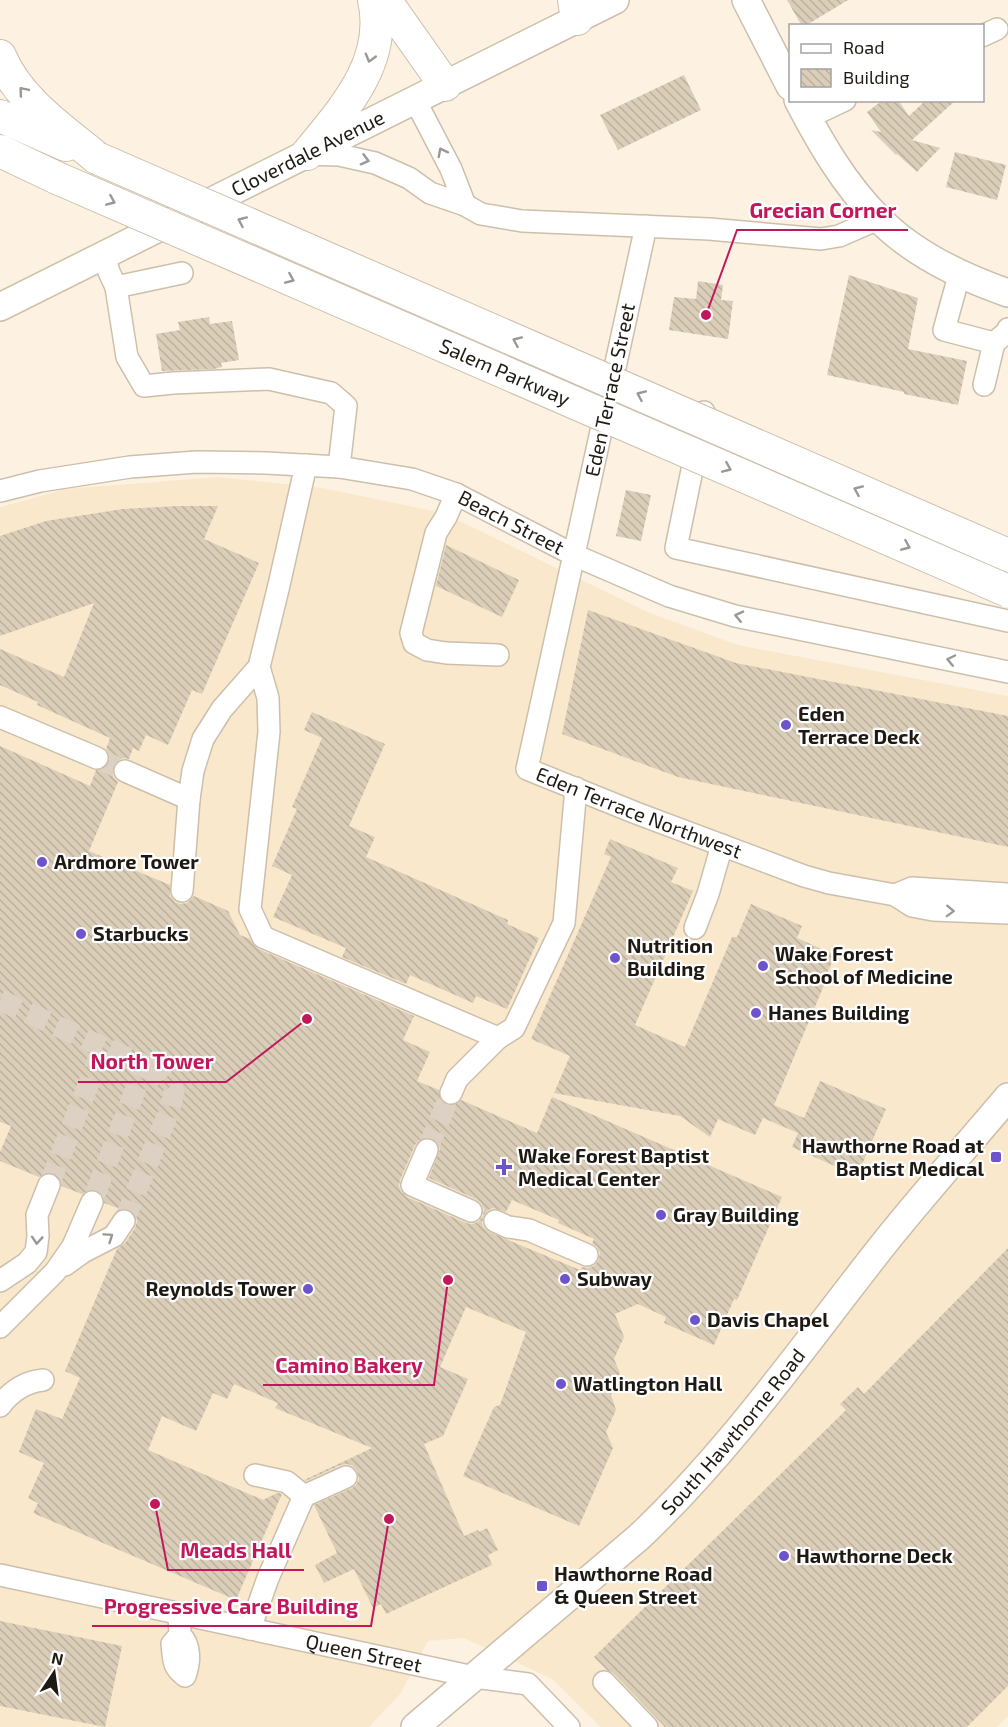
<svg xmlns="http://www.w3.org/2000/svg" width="1008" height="1727" viewBox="0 0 1008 1727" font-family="'Exo 2',sans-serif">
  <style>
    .built { fill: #fae8cc }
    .building { fill: url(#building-back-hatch); fill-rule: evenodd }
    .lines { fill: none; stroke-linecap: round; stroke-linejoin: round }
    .minor-tunnel { stroke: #dcd1c2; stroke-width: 21; stroke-dasharray: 21 10; stroke-linecap: butt }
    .minor-casing { stroke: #ccbfab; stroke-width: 24 }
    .major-casing { stroke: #ccbfab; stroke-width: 30 }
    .highway-casing { stroke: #ccbfab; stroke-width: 34 }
    .minor { stroke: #fff; stroke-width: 21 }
    .major { stroke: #fff; stroke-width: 27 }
    .highway { stroke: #fff; stroke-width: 32 }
    .highway-bridge-casing { stroke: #ccbfab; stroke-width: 34; stroke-linecap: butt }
    .highway-bridge { stroke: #fff; stroke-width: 32 }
    .oneway { stroke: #9a9894 }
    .poi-dot { fill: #6f53cd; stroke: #fff; stroke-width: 2 }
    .labels { text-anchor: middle; stroke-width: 4.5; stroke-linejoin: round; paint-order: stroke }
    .street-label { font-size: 20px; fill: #1e1912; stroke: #fff }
    .poi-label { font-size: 20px; font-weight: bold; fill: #1e1912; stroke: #fff; text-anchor: start }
    .leader { fill: none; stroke: #c2185b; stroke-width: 2 }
    .callout-dot { fill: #c2185b; stroke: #fff; stroke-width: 2 }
    .callout-label { font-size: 21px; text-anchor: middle; font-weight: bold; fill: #c2185b; stroke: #fff; stroke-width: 4.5; stroke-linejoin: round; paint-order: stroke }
  </style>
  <defs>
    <pattern id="building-back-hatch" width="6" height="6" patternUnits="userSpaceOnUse" patternTransform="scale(1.5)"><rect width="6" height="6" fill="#dbceb9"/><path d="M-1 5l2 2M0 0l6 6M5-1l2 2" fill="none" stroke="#bcb09e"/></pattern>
  </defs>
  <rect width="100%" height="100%" fill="#fdf2e1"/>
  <path class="built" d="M218,477L323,488L443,513L650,613L738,645L1008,696V1716L997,1727H601L552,1679L464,1638L428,1641L401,1693L369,1727H0V507L66,489Z"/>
  <path class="building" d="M787,0H848L805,26H802Z
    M684,75L701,110L618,150L600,115Z
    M883,100H898L909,116L926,100H956L912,140L940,148L917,172L897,154L896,155L871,130L881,132L867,112Z
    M955,152L1006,165L997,200L946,187Z
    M849,275L918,298L908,349L967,361L958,405L904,394V392L827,375Z
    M698,281L723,285L721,300L733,301L728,339L669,330L674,297L696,299Z
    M209,317L210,324L232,321L239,360L221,363L222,367L214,369L162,371L156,334L180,330L178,322Z
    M626,490L651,495L641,541L616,536Z
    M178,506H218L204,539L259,563L202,694L192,690L168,745L146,735L139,751L133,748L129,759L123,758L118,760L114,765L112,773L114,778L118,782L89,851L170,885V896L175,902L180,904L187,903L194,896L228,911L240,935L250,939L257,948L263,951L414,1016L403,1040L430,1052L417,1081L439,1090L441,1100L445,1104L453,1106L461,1100L537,1133L552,1097L782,1197L737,1300L734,1299L714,1345L664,1323L666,1317L638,1304L615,1314L624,1337L614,1359L620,1373L611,1395L616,1410L606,1432L613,1448L579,1526L463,1476L494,1407L500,1405L526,1332L466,1307L440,1367L468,1379L443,1436L424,1444L464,1536L478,1530L479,1532L487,1528L498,1550L488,1555L492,1565L386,1614L381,1604L373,1608L354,1569L324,1583L315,1565L337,1553L314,1505L352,1488L356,1485L359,1479L357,1471L353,1466L347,1464L341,1465L306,1481L304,1480L372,1448L275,1408L278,1403L234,1384L227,1399L213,1393L196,1431L162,1416L148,1450L263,1500L277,1493L282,1494L236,1600L33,1513L38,1503L28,1498L44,1463L19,1452L36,1409L62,1419L80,1378L65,1371L117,1249L125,1243L135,1228L137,1221L135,1215L131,1210L125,1208L120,1209L104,1203L103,1195L98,1191L90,1189L82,1194L61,1186L59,1178L54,1173H47L39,1177L0,1161V1152L11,1126L0,1122V746L90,786L96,770L104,768L108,763L110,756L106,749L110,738L37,705L38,702L0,685V649L64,677L94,603L0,636V536L46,521L123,509ZM425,1137L431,1138L437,1142L440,1149L429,1178L476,1199L481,1203L484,1209L483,1216L478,1222L472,1224L466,1223L407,1197L401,1192L399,1186L400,1180L415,1145L419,1140ZM512,1200L559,1220L558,1223L594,1239L592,1243L597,1247L600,1253L598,1261L594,1266L588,1268L582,1267L580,1270L489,1232L484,1228L482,1223L484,1215L488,1210L493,1208L506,1212Z
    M446,545L519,580L502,617L436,586Z
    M588,610L736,663L1008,716V847L678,777L562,734Z
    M312,712L385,744L349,826L375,837L366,857L508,920L507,924L539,938L507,1009L476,996L473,1003L410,975L406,984L342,957L346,948L273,917L292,875L272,866L297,809L292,807L322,738L304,730Z
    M610,839L678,868L671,882L693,891L635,1025L685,1047L732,937H737L751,904L802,926L797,938L835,955L826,976L827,978L774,1105L804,1118L820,1081L886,1109L857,1176L792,1147L798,1133L763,1118L755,1135L718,1119L710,1137L680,1116L554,1093L570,1056L531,1039L611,857L604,854Z
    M1008,1248V1686L967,1727H665L613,1673L607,1670L594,1657L846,1410L840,1404L858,1387L864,1394Z
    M0,1621L122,1646L105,1727L0,1706Z"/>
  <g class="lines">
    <path class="minor-tunnel" d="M97,758L125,771
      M0,1000L103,1047
      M427,1150L451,1093
      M49,1185L103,1047L145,1065L92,1202
      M124,1221L170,1109L174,1092L163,1078L145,1065"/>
    <defs>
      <g id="minor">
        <path d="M982,36L997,29"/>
        <path d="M415,100L451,169L465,205"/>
        <path d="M807,118L845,100"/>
        <path d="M307,154L339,155L375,163L409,178L430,193L465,205L481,214L522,221L709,229L821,239L839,236L878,219"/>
        <path id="s1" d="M646,226L527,769L636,813L804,876L829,883L895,895L912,906L933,910L1008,913"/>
        <path d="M104,254L109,272L116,287L182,273"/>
        <path d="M960,272L944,330L994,343L1007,332L1008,329"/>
        <path d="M116,287L127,357L144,386L173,383L269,379L331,393L346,406L339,467"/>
        <path d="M984,385L994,343"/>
        <path d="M704,412L676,548L1008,621"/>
        <path d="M645,421L699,435"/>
        <path id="s2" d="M0,491L40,481L130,467L196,462L266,463L339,467L412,479L456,494L574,555L669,596L735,616L1008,672"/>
        <path d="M456,494L446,517L436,533L411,633L414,643L427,650L446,653L498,655"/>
        <path d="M259,667L268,698L269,732L250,909L263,937L498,1038L514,1028L564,923L576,788"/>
        <path d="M0,717L97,758"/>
        <path d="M125,771L189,799L193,771L203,739L222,709L259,667L279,585L306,465"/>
        <path d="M182,891L189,799"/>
        <path d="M895,895L912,888L1008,894"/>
        <path d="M695,928L708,894L722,845"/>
        <path d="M451,1093L457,1079L498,1038"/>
        <path d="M427,1150L412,1185L471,1211"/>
        <path d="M495,1221L508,1227L529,1230L587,1255"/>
        <path d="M65,1265L83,1252L114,1236L124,1221"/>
        <path d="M0,1281L27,1263L36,1252L38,1236L37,1215L49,1185"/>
        <path d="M0,1327L55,1272L73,1246L92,1202"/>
        <path d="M0,1406C11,1391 25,1382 43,1380"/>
        <path d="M255,1475L287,1482L304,1496"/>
        <path id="s3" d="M0,1575L474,1677L528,1684L569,1727"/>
        <path d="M179,1614L180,1635L172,1644C174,1660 172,1666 185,1676C190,1662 191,1645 180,1635"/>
        <path d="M250,1629L268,1578L304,1496L346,1477"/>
        <path d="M604,1682L647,1727"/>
      </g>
      <g id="major">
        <path d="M746,0L790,86"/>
        <path d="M798,100C820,142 844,184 878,218C912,253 962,277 1008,293"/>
        <path id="s4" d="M0,307L615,0"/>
        <path id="s5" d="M415,1727L639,1537C730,1451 802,1348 879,1250C920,1198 965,1148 1008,1097"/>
      </g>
      <path id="highway" d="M385,0L445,85
        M574,0L577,19
        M0,56C18,100 62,129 97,158
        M0,116L66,145
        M0,151L57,178
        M307,154C343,110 388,62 374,0"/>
    </defs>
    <use href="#minor" class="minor-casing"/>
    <use href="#major" class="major-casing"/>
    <use href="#highway" class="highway-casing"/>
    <use href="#minor" class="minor"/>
    <use href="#major" class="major"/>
    <use href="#highway" class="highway"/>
    <defs>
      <g id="highway-bridge">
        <path d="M97,158L1008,555"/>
        <path id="s6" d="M57,178L1008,591"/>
      </g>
    </defs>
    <use href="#highway-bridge" class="highway-bridge-casing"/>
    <use href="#highway-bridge" class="highway-bridge"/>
  </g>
  <defs><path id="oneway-chevron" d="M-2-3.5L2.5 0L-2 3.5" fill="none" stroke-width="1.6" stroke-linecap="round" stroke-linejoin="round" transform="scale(1.5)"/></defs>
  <g class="oneway">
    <use href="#oneway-chevron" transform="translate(370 58) rotate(106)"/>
    <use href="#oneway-chevron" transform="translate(23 91) rotate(-130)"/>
    <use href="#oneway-chevron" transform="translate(442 152) rotate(-117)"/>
    <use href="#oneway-chevron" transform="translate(365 160) rotate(15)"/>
    <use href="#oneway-chevron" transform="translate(111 201) rotate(23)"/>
    <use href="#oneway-chevron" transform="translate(242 221) rotate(-156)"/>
    <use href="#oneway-chevron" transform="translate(290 279) rotate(23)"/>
    <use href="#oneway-chevron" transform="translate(517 341) rotate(-156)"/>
    <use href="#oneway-chevron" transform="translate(641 395) rotate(-156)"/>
    <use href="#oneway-chevron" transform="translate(727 468) rotate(23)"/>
    <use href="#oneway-chevron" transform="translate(858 490) rotate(-156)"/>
    <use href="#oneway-chevron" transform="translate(906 546) rotate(23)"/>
    <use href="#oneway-chevron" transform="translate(739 616) rotate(-167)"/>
    <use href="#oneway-chevron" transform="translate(951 660) rotate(-168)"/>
    <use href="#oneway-chevron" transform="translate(950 911) rotate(2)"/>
    <use href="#oneway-chevron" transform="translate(109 1237) rotate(-34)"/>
    <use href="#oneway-chevron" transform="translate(37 1240) rotate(94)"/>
  </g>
  <g class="poi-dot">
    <circle cx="786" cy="725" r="6"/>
    <circle cx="42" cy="862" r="6"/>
    <circle cx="81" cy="934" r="6"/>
    <circle cx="615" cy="958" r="6"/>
    <circle cx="763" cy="966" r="6"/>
    <circle cx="756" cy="1013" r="6"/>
    <rect x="990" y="1151" width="12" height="12" rx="3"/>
    <path d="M501 1158h6v6h6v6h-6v6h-6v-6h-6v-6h6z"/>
    <circle cx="661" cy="1215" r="6"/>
    <circle cx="565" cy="1279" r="6"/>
    <circle cx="308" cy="1289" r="6"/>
    <circle cx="695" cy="1320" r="6"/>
    <circle cx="561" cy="1384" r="6"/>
    <circle cx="784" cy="1556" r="6"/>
    <rect x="536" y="1580" width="12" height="12" rx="3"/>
  </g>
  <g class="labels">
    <g class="street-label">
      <text dy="7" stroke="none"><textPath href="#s4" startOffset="344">Cloverdale Avenue</textPath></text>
      <text dy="7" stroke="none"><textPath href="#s6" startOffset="488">Salem Parkway</textPath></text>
      <text transform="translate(610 390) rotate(-78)" y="7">Eden Terrace Street</text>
      <text dy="7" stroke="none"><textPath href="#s2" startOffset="524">Beach Street</textPath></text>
      <text dy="7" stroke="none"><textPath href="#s1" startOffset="676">Eden Terrace Northwest</textPath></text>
      <text dy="7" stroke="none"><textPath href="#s5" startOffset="435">South Hawthorne Road</textPath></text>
      <text dy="7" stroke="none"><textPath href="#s3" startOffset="372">Queen Street</textPath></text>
    </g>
    <g class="poi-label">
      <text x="798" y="721">Eden<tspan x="798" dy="23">Terrace Deck</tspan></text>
      <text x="54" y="869">Ardmore Tower</text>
      <text x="93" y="941">Starbucks</text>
      <text x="627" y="953">Nutrition<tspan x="627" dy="23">Building</tspan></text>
      <text x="775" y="961">Wake Forest<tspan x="775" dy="23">School of Medicine</tspan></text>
      <text x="768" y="1020">Hanes Building</text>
      <text x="984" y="1153" text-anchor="end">Hawthorne Road at<tspan x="984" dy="23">Baptist Medical</tspan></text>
      <text x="518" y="1163">Wake Forest Baptist<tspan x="518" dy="23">Medical Center</tspan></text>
      <text x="673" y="1222">Gray Building</text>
      <text x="577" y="1286">Subway</text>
      <text x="296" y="1296" text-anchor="end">Reynolds Tower</text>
      <text x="707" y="1327">Davis Chapel</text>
      <text x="573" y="1391">Watlington Hall</text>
      <text x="796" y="1563">Hawthorne Deck</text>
      <text x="554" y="1581">Hawthorne Road<tspan x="554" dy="23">&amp; Queen Street</tspan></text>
    </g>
  </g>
  <path class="leader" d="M706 315L737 230H908M307 1019L226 1082H78M448 1280L434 1385H263M155 1504L168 1570H304M389 1519L371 1626H92"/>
  <g class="callout-dot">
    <circle cx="706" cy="315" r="6"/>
    <circle cx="307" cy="1019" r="6"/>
    <circle cx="448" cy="1280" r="6"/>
    <circle cx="155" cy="1504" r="6"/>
    <circle cx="389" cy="1519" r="6"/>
  </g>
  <g class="callout-label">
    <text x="823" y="218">Grecian Corner</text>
    <text x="152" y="1069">North Tower</text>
    <text x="349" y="1373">Camino Bakery</text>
    <text x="236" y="1558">Meads Hall</text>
    <text x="231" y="1614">Progressive Care Building</text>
  </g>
  <rect x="789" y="24" width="195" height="78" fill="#ffffff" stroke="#a5a3a0" stroke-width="1.5"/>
  <rect x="801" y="44" width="30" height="9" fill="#ffffff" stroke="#a5a3a0" stroke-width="1.5"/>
  <text x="843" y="54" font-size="18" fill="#1e1912">Road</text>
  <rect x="801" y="69" width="30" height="18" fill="url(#building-back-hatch)" stroke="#a5a3a0" stroke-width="1.5"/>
  <text x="843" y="84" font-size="18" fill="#1e1912">Building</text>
  <g transform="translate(54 1673) rotate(13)" stroke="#ffffff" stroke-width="4.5" paint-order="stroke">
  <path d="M0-4.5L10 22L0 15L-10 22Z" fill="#1e1912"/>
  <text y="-9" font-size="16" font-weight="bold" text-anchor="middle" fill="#1e1912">N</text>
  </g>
</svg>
